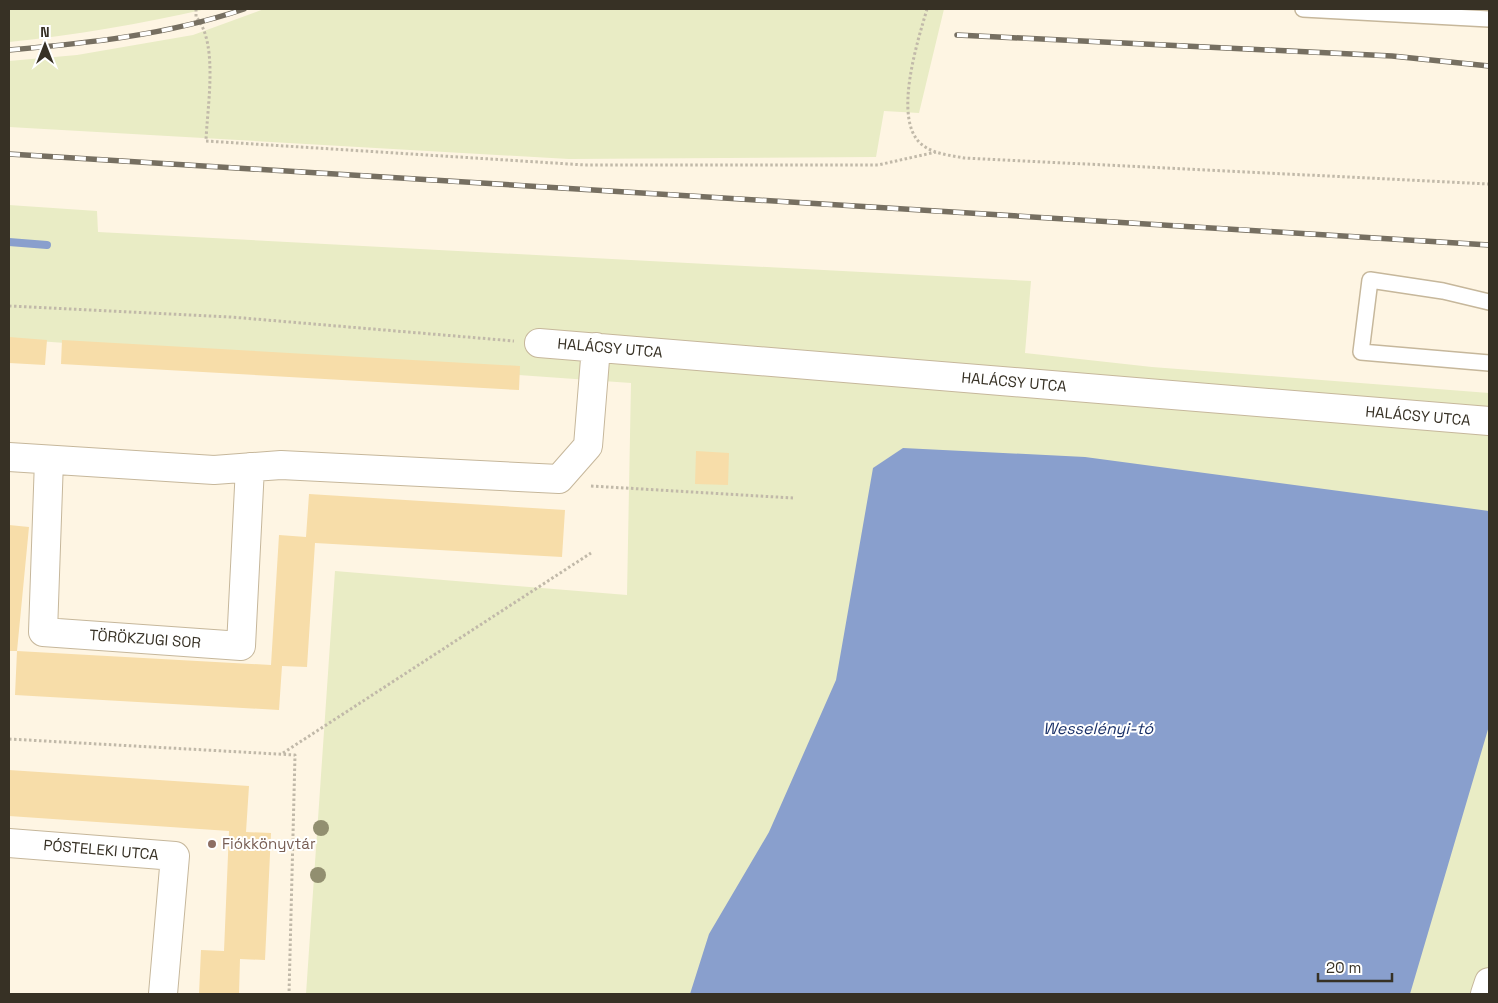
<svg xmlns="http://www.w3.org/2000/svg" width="1498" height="1003" viewBox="0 0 1498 1003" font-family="'Space Grotesk',sans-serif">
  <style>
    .green { fill: #e9ecc5 }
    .water { fill: #899fcd }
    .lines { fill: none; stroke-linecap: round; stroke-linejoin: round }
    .stream { stroke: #899fcd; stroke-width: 8 }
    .building { fill: #f7dda9 }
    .lane-casing { stroke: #c6b79b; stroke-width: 18 }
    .street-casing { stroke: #c6b79b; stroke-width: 30 }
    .path { stroke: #c1b9a9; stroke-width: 3; stroke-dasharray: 2.5 2.5; stroke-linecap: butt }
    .lane { stroke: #fff; stroke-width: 15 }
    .street { stroke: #fff; stroke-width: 28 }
    .rail-casing { stroke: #766f61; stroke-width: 5.5 }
    .rail { stroke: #fff; stroke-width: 4; stroke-dasharray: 11; stroke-linecap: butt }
    .tree { fill: #928f70 }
    .education-dot { fill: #8d6e63; stroke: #fff; stroke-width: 2 }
    .labels { text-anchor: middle; stroke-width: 4; stroke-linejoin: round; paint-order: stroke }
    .street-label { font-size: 15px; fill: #373125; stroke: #fff }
    .education-label { font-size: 15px; fill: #785e54; stroke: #fff; text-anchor: start }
    .water-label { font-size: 16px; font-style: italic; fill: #1a3169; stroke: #fff }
  </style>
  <rect width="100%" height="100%" fill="#fef5e3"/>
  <path class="green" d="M9,9H206C140,24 76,35 9,42Z
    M264,9H944L919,113L884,111L876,157L569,159L9,127V61L77,55L193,35Z
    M9,205L97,211L98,232L1031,281L1025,353L1152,367L1489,393V994H306L335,571L627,595L631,383L9,339Z"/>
  <path class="water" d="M903,448L1085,457L1489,511V726L1410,994H690L709,934L769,832L836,680L873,468Z"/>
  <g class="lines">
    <path class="stream" d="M9,242L47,245"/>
  </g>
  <path class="building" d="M9,337L47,340L45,365L9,363Z
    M62,340L520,366L519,390L61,364Z
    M696,451L729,453L728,485L695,484Z
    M309,494L565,510L562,557L315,543L307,667L282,666L279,710L15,695L17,651L271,665L279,535L306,537Z
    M9,525L29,527L17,651H9Z
    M9,770L249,786L246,832L271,833L265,960L240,959L239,994H199L201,950L224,951L229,831L9,816Z"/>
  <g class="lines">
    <defs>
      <path id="lane" d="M1303,9L1489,19
        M1489,302L1443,291L1370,280L1361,352L1489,363"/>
      <path id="street" d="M539,343L1489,421
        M9,457L214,470L281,465L559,479L588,446L596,347
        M49,460L43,632L241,646L250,467
        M9,843L175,856L163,994
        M1485,994L1489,982"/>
    </defs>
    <use href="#lane" class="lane-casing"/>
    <use href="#street" class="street-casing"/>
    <path class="path" d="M196,9V17C219,43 207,108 206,141L585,165H878L936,152
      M927,9C918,40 893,117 920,143C932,154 949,155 964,158L1489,184
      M9,306L231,317L514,341
      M591,486L793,498
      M9,739L295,755L289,994
      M283,753L591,553"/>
    <use href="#lane" class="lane"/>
    <use href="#street" class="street"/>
    <defs>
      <path id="rail" d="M957,35L1392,56L1489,66
        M9,50C89,43 167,35 244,9
        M9,154L1489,245"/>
    </defs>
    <use href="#rail" class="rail-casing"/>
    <use href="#rail" class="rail"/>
  </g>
  <g class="tree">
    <circle cx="321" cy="828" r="8"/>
    <circle cx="318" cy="875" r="8"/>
  </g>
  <circle class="education-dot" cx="212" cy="844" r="5"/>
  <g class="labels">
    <g class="street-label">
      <text transform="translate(610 348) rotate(5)" y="5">HALÁCSY UTCA</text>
      <text transform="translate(1014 382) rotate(5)" y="5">HALÁCSY UTCA</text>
      <text transform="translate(1418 416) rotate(5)" y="5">HALÁCSY UTCA</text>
      <text transform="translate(145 639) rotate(4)" y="5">TÖRÖKZUGI SOR</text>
      <text transform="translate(101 850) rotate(5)" y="5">PÓSTELEKI UTCA</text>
    </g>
    <g class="education-label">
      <text x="222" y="849">Fiókkönyvtár</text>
    </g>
    <g class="water-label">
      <text x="1098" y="734">Wesselényi-tó</text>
    </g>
  </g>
  <rect width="1498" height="1003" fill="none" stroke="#373125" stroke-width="20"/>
  <g transform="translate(45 45)" stroke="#ffffff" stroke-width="4" paint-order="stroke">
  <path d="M0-4L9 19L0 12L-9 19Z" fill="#373125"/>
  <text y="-8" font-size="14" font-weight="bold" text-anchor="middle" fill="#373125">N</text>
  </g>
  <path d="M1318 973v8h74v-8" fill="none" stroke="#373125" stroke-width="2.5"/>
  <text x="1326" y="973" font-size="15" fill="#373125" stroke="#ffffff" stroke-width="4" paint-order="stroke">20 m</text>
</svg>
